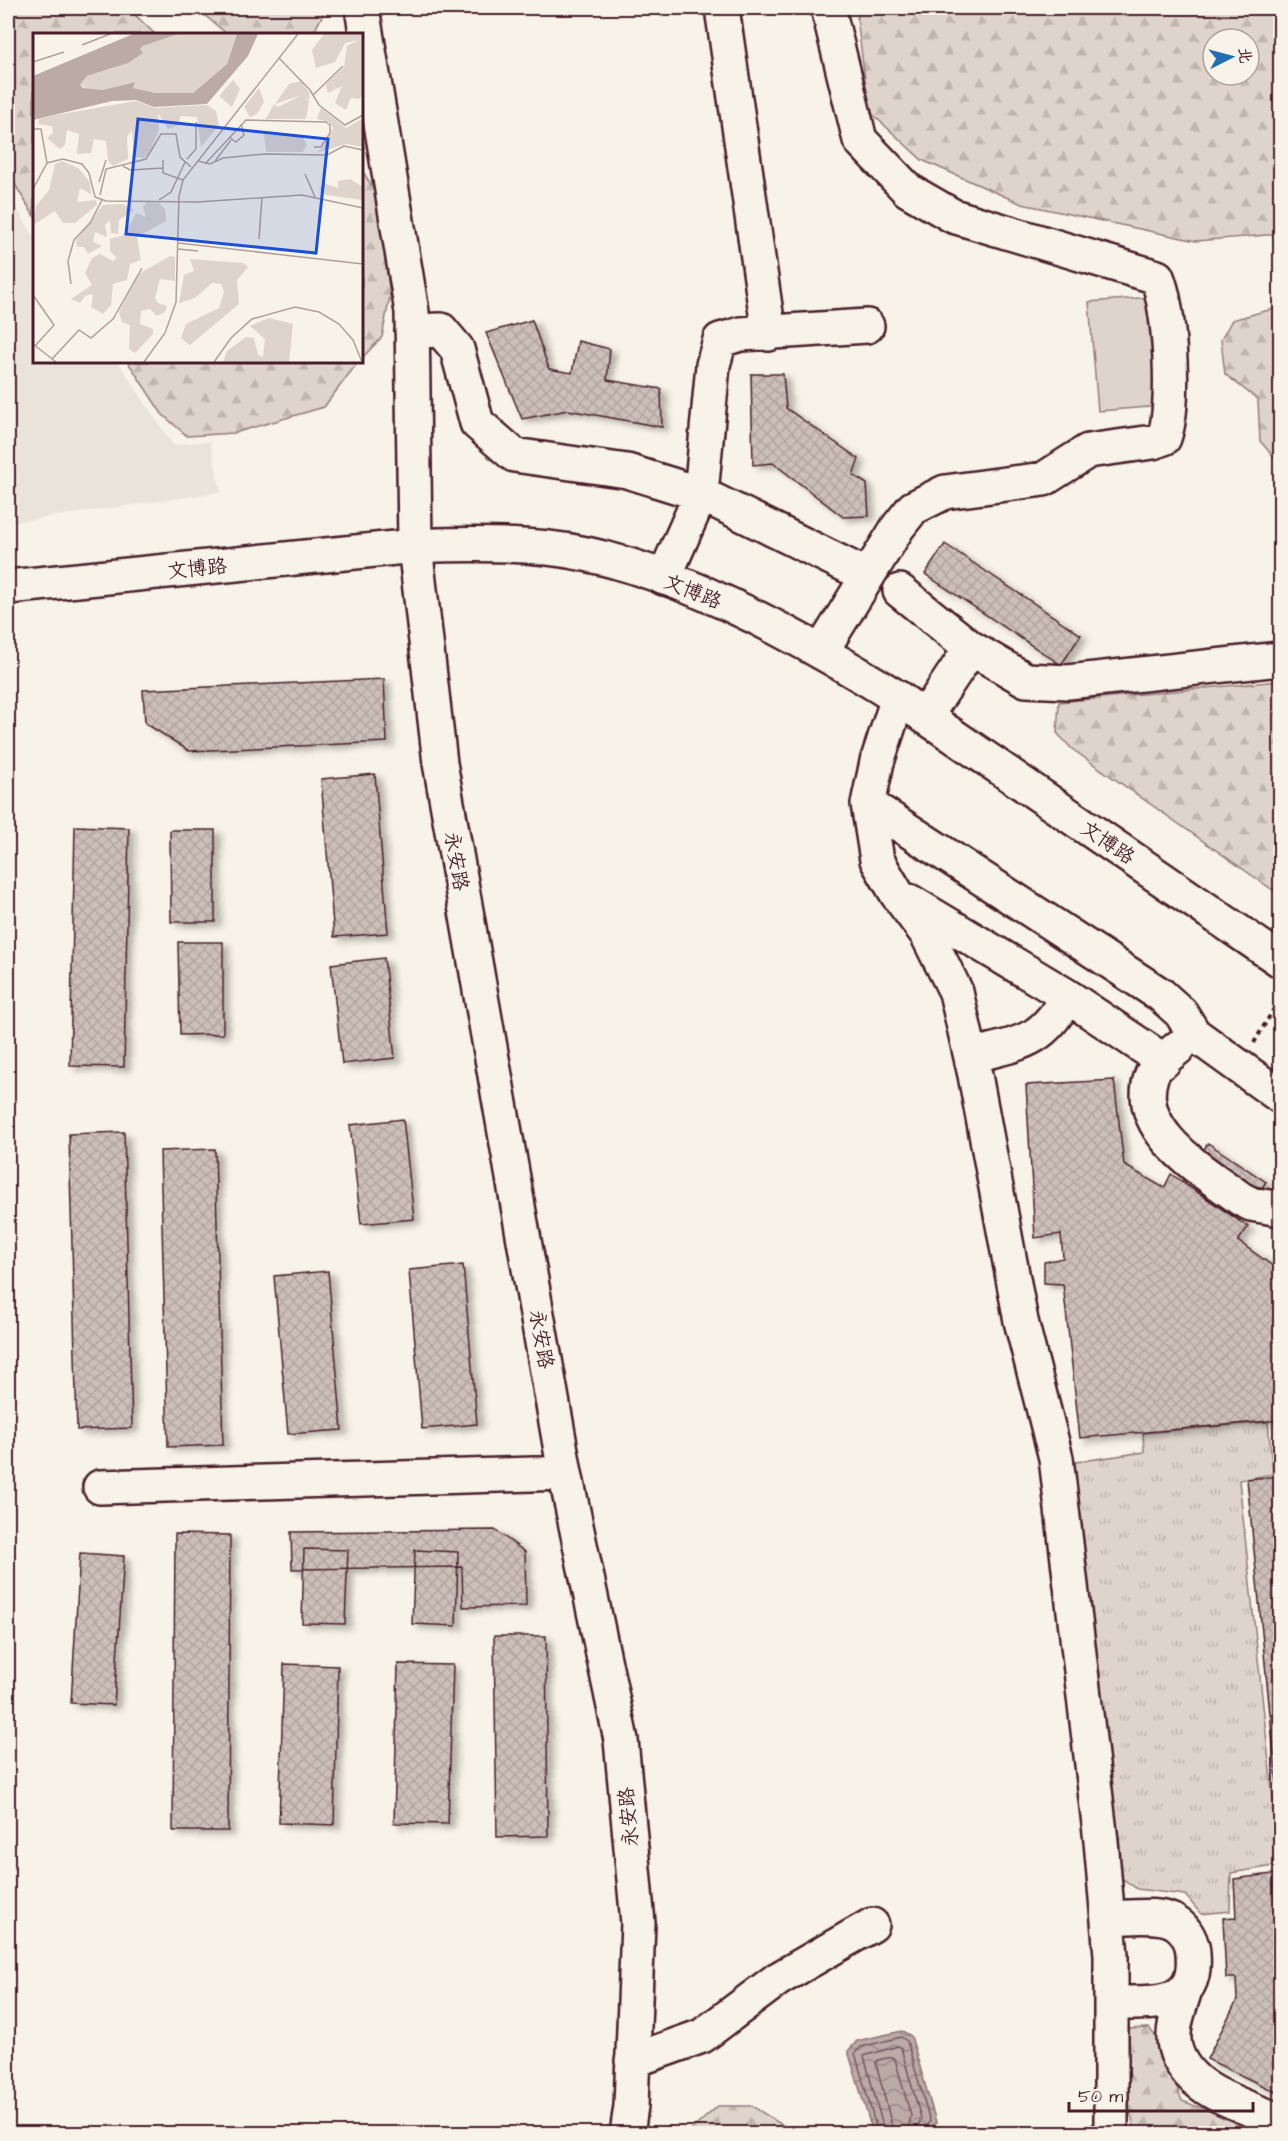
<svg xmlns="http://www.w3.org/2000/svg" width="1288" height="2141" viewBox="0 0 1288 2141" font-family="'Architects Daughter','LXGW WenKai TC',sans-serif">
  <style>
    .built { fill: #eae3da }
    .grass { fill: url(#grass-tufts); stroke: #947a7c; stroke-width: 1.5 }
    .forest { fill: url(#forest-firs); stroke: #947a7c; stroke-width: 1.5; fill-rule: evenodd }
    .pitch { fill: #ded4cc; stroke: #947a7c; stroke-width: 1.5 }
    .water { fill: url(#water-waves); stroke: #8e7275; stroke-width: 1.5 }
    .lines { fill: none; stroke-linecap: round; stroke-linejoin: round }
    .shore { stroke: #78575d; stroke-width: 1.5 }
    .building { fill: url(#building-cross-hatch); stroke: #4a1f2b; stroke-width: 1.5; filter: url(#shadow) }
    .minor-casing { stroke: #4a1f2b; stroke-width: 38 }
    .major-casing { stroke: #4a1f2b; stroke-width: 38 }
    .path { stroke: #4a1f2b; stroke-width: 4; stroke-dasharray: 4.5 4.5; stroke-linecap: butt }
    .minor { stroke: #f7f3e8; stroke-width: 33 }
    .major { stroke: #f7f3e8; stroke-width: 33 }
    .labels { text-anchor: middle; stroke-width: 6; stroke-linejoin: round; paint-order: stroke }
    .street-label { font-size: 20px; fill: #4a1f2b; stroke: #f7f3e8 }
    .inset-road { fill: none; stroke: #b29e9c; stroke-width: 1.5 }
    .view { fill: #1d4ed8; fill-opacity: 0.15; stroke: #1d4ed8; stroke-width: 3 }
    .inset-edge { fill: none; stroke: #4a1f2b; stroke-width: 3 }
  </style>
  <defs>
    <pattern id="grass-tufts" width="24" height="20" patternUnits="userSpaceOnUse" patternTransform="scale(1.5)"><rect width="24" height="20" fill="#ded4cc"/><path d="M3 7l-1-3M5 7V3M7 7l1-3M15 17l-1-3M17 17v-4M19 17l1-3" fill="none" stroke="#c0b6af"/></pattern>
    <pattern id="forest-firs" width="22" height="20" patternUnits="userSpaceOnUse" patternTransform="scale(1.5)"><rect width="22" height="20" fill="#ded4cc"/><path d="M5 1l3.5 6h-7zM16 11l3.5 6h-7z" fill="#c0b6af"/></pattern>
    <pattern id="water-waves" width="16" height="10" patternUnits="userSpaceOnUse" patternTransform="scale(1.5)"><rect width="16" height="10" fill="#bcaaa7"/><path d="M0 5q4-4 8 0t8 0" fill="none" stroke="#9b8a88"/></pattern>
    <pattern id="building-cross-hatch" width="8" height="8" patternUnits="userSpaceOnUse" patternTransform="scale(1.5)"><rect width="8" height="8" fill="#ccbfb9"/><path d="M0 0l8 8M0 8l8-8" fill="none" stroke="#b1a49f"/></pattern>
    <filter id="shadow"><feDropShadow dx="6" dy="4" stdDeviation="3" flood-color="#0004"/></filter>
  </defs>
  <rect width="100%" height="100%" fill="#f7f3e8"/>
  <filter id="ink" filterUnits="userSpaceOnUse"><feTurbulence type="fractalNoise" baseFrequency=".0167" numOctaves="2"/><feDisplacementMap in="SourceGraphic" scale="12" xChannelSelector="R" yChannelSelector="G"/><feConvolveMatrix kernelMatrix="1 2 1 2 8 2 1 2 1" color-interpolation-filters="sRGB"/></filter>
  <g filter="url(#ink)">
    <path class="built" d="M8,195L34,236V362H118L173,445L210,441L221,492L8,523Z"/>
    <path class="grass" d="M1268,1422L1273,1474L1239,1480L1280,1865L1231,1873L1230,1911L1201,1914L1185,1895L1137,1889L1119,1876L1069,1463L1144,1452L1143,1433Z"/>
    <path class="forest" d="M8,8H112L132,12L155,34H34V216L8,173Z
      M196,8H326L313,34H227Z
      M862,8H1280V234L1196,241L1022,204L922,160L869,111L857,18ZM1213,39H1249V75H1213Z
      M362,170L378,196L390,296L382,337L362,358Z
      M1280,307V458H1275L1260,441L1258,400L1225,374L1221,340L1232,320Z
      M128,362H358L324,407L234,433L187,436L162,414Z
      M1280,681V895L1072,749L1057,733L1059,702Z
      M1149,2028L1160,2042L1182,2101L1269,2133H1136L1128,2104L1126,2029Z
      M718,2106H752L795,2133H688Z"/>
    <path class="pitch" d="M1153,297L1162,406L1098,411L1089,302Z"/>
    <path class="water" d="M902,2031L911,2036L936,2122C931,2141 889,2134 873,2133L848,2051L857,2041Z"/>
    <g class="lines">
      <path class="shore" d="M878,2134L855,2053L861,2047L901,2037L907,2041L930,2121L923,2134
        M885,2134L864,2056L898,2046L901,2048L921,2118L916,2134
        M894,2134L876,2063L878,2060L892,2057L895,2059L911,2116L907,2134"/>
    </g>
    <path class="building" d="M532,320L549,369L572,373L578,341L610,349L607,380L661,389L662,427L568,410L522,419L486,333Z
      M751,374H783L786,408L859,459L853,475L867,484L869,516L843,517L773,463L753,465Z
      M945,544L1081,635L1061,665L925,574Z
      M384,679L387,742L189,751L145,723L143,690Z
      M375,774L388,933L334,937L321,779Z
      M75,826L129,828L124,1067L70,1066Z
      M170,830H215V922H171Z
      M178,942H223V1034L180,1035Z
      M384,958L395,1058L342,1064L331,964Z
      M1114,1080L1124,1165L1164,1188L1171,1174L1248,1227L1238,1241L1273,1266H1280V1420L1080,1438L1063,1284L1044,1283V1262L1063,1258L1061,1234L1035,1238L1026,1085Z
      M403,1119L414,1219L361,1224L350,1125Z
      M124,1132L132,1428L77,1430L69,1134Z
      M1208,1143L1266,1182L1240,1221L1182,1182Z
      M215,1149L223,1445L168,1447L160,1151Z
      M463,1265L477,1424L422,1429L409,1270Z
      M328,1271L342,1430L288,1434L274,1276Z
      M1280,1476V1816L1247,1479Z
      M495,1530L525,1552L526,1606L463,1607L462,1567L292,1569L291,1532Z
      M175,1534L230,1535L228,1831H173Z
      M304,1549L348,1550L345,1624L302,1623Z
      M415,1550L458,1552L456,1626L412,1624Z
      M80,1553L124,1556L114,1705L71,1703Z
      M494,1636H546L548,1836L497,1837Z
      M284,1664L338,1666L334,1825L279,1823Z
      M398,1664L453,1665L448,1824L394,1823Z
      M1280,1873V2094L1207,2059L1237,2000L1236,1978H1226L1223,1918L1236,1917L1234,1879Z"/>
    <g class="lines">
      <defs>
        <path id="minor" d="M362,8L412,312L415,546L440,763L565,1473L621,1740L638,1923L631,2106L627,2134
          M722,8L769,334
          M412,331L441,330L457,349L477,423L514,455L627,471L701,494L868,576
          M664,578L701,494L713,365L720,340L741,334L867,326
          M900,591L971,648L1026,680L1068,682L1280,659
          M821,652L898,527L913,508L945,492L1044,479L1088,451L1153,442L1164,438C1176,405 1170,309 1157,277L953,216L908,190L860,140L828,8
          M898,698L877,762L868,804L877,860L897,894L927,934L956,992L975,1075L1021,1321L1056,1458L1101,1841L1111,1955V2134
          M925,717L971,648
          M868,804L1161,995L1181,1013L1194,1034L1280,1096
          M909,901L1067,996L1164,1061
          M1179,1047C1171,1054 1154,1066 1151,1077C1133,1132 1205,1172 1241,1199L1251,1204L1280,1209
          M971,1056C1018,1043 1043,1044 1067,996
          M100,1487L565,1473
          M1108,1918C1127,1918 1160,1912 1176,1923C1186,1929 1193,1943 1193,1954C1198,2010 1151,2002 1111,2003
          M1184,1993C1179,2009 1171,2030 1175,2047C1186,2092 1244,2105 1280,2121
          M632,2061L702,2036L778,1979L872,1925"/>
        <path id="major" d="M8,587L415,546C460,544 504,543 548,548C663,560 800,637 898,698L1280,960"/>
      </defs>
      <use href="#minor" class="minor-casing"/>
      <use href="#major" class="major-casing"/>
      <path class="path" d="M1254,1043L1276,1005"/>
      <use href="#minor" class="minor"/>
      <use href="#major" class="major"/>
    </g>
  </g>
  <g class="labels">
    <g class="street-label">
      <text transform="translate(197 568) rotate(-6)" y="7">文博路</text>
      <text transform="translate(693 591) rotate(22)" y="7">文博路</text>
      <text transform="translate(1108 842) rotate(34)" y="7">文博路</text>
      <text transform="translate(457 861) rotate(80)" y="7">永安路</text>
      <text transform="translate(542 1339) rotate(80)" y="7">永安路</text>
      <text transform="translate(628 1817) rotate(-95)" y="7">永安路</text>
    </g>
  </g>
  <g transform="translate(33 33)">
    <rect width="330" height="330" fill="#f7f3e8"/>
    <path d="M145,1H204L194,31L160,60H124L100,55L101,49L69,57H56L47,52L54,43L84,34L110,13ZM267,63L276,68L273,86H233L241,71L245,74ZM231,101L270,104L274,112L270,119H233Z" fill="#ded4cc"/>
    <path d="M291,1H330V61L326,66L318,65L313,77L302,70L309,53L295,60L293,51L311,34L314,13L325,7L312,10L302,29L283,35L279,17ZM200,47L207,56L199,74L186,63ZM268,48L277,61L276,67L266,63L242,71L256,51ZM226,55L231,69L224,81L217,84L211,74ZM103,68L122,75L174,72L183,78L186,92L168,114L164,84L147,83L146,92L135,96L125,80L126,97L116,120L111,125L101,124L99,97L94,104L95,126L80,133L75,127L73,108L61,106L58,120L44,121L46,101L34,97L32,112L27,116L14,105L20,100L19,93L5,91L6,86L23,82ZM288,75L313,95L329,86L330,114L313,111L283,120L290,115L300,95L296,89L284,86ZM29,128L45,135L57,149L58,161L47,155L44,169L63,167L64,172L42,190H30L22,178L0,192L3,173L16,157L22,131ZM317,146L330,154V167L293,162L286,156L290,150L305,155V148ZM114,169L126,170L132,176L133,188L104,204L108,227L97,231L94,247L80,251L78,272L70,281L58,274L60,261L52,263L47,270L38,266L59,252L52,240L59,225L67,221L80,228L84,225L77,218V206L91,202L103,180L113,184L110,174ZM90,171L101,177L86,187L85,201L78,200L77,187L72,192L74,204L62,199L60,209L69,213L55,221L51,214H44L43,207L70,172ZM137,223L142,224V248L127,246L122,265L125,270L134,273L132,279L124,283L117,276L108,278L107,291L120,296V301L102,320L96,316L97,292L89,289L86,279L104,242ZM157,226L210,230L215,234L204,247L206,271L157,312L148,305L153,291L186,275L191,259L188,251L179,250L162,265L146,270L151,242L161,238ZM236,285L260,291L256,329H190L194,318L213,304L221,305L225,322L230,324L232,306L217,293Z" fill="#ded4cc"/>
    <path d="M100,1H145L110,13L107,16L110,20L95,30L54,43L47,52L50,55L69,57L102,49L100,55L123,60H160L194,31L204,1H225L215,23L174,71L121,74L103,67L79,68L0,87V43Z" fill="#bcaaa7"/>
    <path class="inset-road" d="M49,12L77,1M246,25L277,57L286,72L312,92L330,82M0,29L31,19M280,62L310,33M0,96H8L14,130L0,156M196,104L203,109L211,102L208,91M154,126L163,116V89M130,127V140L150,147M165,128L177,131L190,125L232,121L294,122L311,113L330,117M182,128L198,107M14,130L30,126L49,131L56,140L62,164L73,168L165,169L269,162L330,175M172,131L213,87L293,89L297,92V100L288,114H281M90,133L97,137L130,135M272,141L282,164M66,149L73,127M67,162L73,136L113,126L128,101H143L147,124L158,134M126,167L138,159L152,129M226,206L229,164M145,210L330,231M145,216L165,218M38,251L35,228L41,207L57,190L69,167M0,262L21,292L2,313M0,311L23,329M19,326L46,297L58,305L80,286L109,235M111,329L132,300L143,269L146,163L150,147L265,1M181,329L198,305L219,286L262,274L286,279L306,291L320,307L329,329"/>
    <path class="view" d="M105,86L295,106L283,220L93,201Z"/>
    <rect width="330" height="330" class="inset-edge"/>
  </g>
  <rect width="1288" height="2141" fill="none" stroke="#f7f3e8" stroke-width="30"/>
  <rect x="15" y="15" width="1258" height="2111" fill="none" stroke="#4a1f2b" stroke-width="2" filter="url(#ink)"/>
  <g transform="translate(1231 57) rotate(84)"><circle r="28" fill="#f7f3e8" stroke="#b29e9c" stroke-width="1.5"/>
  <path d="M0-4.5L10 22L0 15L-10 22Z" fill="#1f6fb2"/>
  <text y="-9" font-size="16" font-weight="bold" text-anchor="middle" fill="#4a1f2b">北</text>
  </g>
  <path d="M1069 2102v9h184v-9" fill="none" stroke="#4a1f2b" stroke-width="3"/>
  <text x="1078" y="2102" font-size="18" fill="#4a1f2b" stroke="#f7f3e8" stroke-width="4.5" paint-order="stroke">50 m</text>
</svg>
